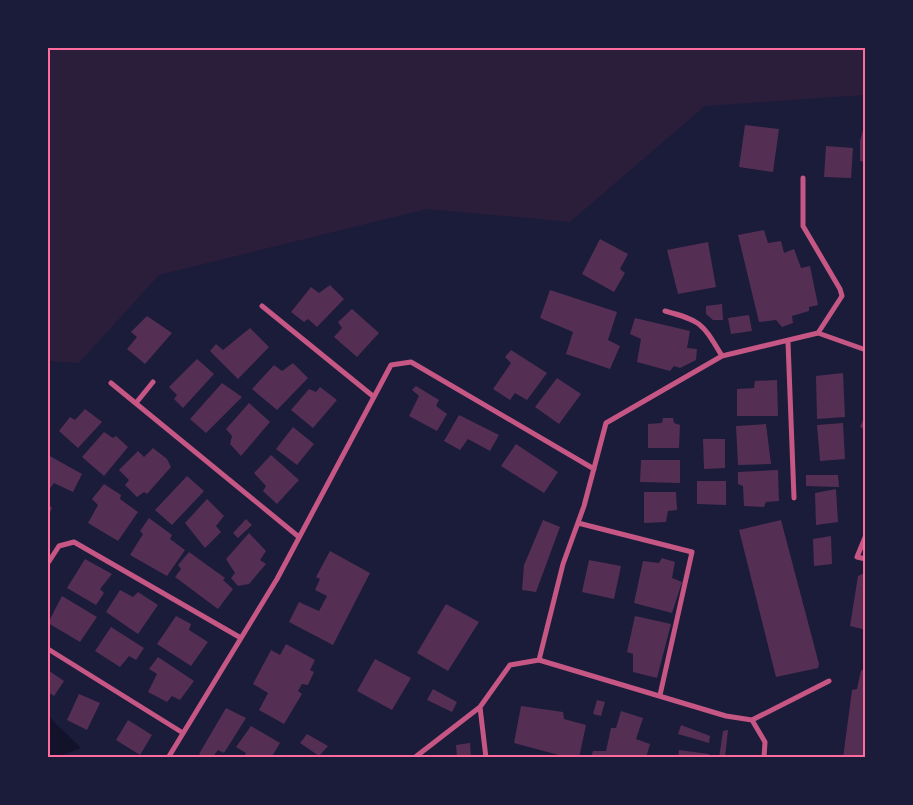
<svg xmlns="http://www.w3.org/2000/svg" width="913" height="805" viewBox="0 0 913 805" font-family="'Fira Sans',sans-serif">
  <style>
    .green { fill: #2a1e3b }
    .water { fill: #12122b }
    .building { fill: #542f53 }
    .lines { fill: none; stroke-linecap: round; stroke-linejoin: round }
    .minor { stroke: #c65784; stroke-width: 5 }
    .neatline { fill: none; stroke: #ff6b9d; stroke-width: 2 }
  </style>
  <rect width="100%" height="100%" fill="#1b1b3a"/>
  <path class="green" d="M48,48H865V95L705,106L570,222L427,209L159,275L79,363L48,361Z"/>
  <path class="water" d="M48,716L81,748L57,757H48Z"/>
  <path class="building" d="M865,122H866V162L860,161V141Z
    M745,125L779,129L773,172L739,167Z
    M826,146L853,148L851,178L824,177Z
    M764,230L768,243L781,241L784,253L794,249L801,268L810,266L818,305L809,307V311L792,316L793,323L782,327L776,320L759,322L738,235Z
    M600,239L628,254L620,269L625,273L614,292L582,274Z
    M708,242L716,287L678,294L667,250Z
    M330,285L344,299L317,327L308,319L304,322L291,312L311,287L319,293Z
    M550,290L617,312L608,340L620,346L610,369L566,354L573,332L540,318Z
    M722,304L723,320H713L706,314V306Z
    M352,309L379,333L357,357L334,337L342,328L338,322Z
    M749,315L752,331L731,334L728,318Z
    M147,316L172,333L145,364L127,349L137,337L131,332Z
    M635,318L690,331L687,348L697,349L696,360L680,368L674,366L670,371L637,362L641,339L630,334Z
    M250,328L269,347L238,379L210,351L216,344L223,350Z
    M511,350L547,373L527,400L515,393L510,400L493,389L511,363L505,357Z
    M197,359L214,374L183,408L174,399L177,395L169,387Z
    M293,363L308,378L277,410L252,389L274,365L282,371Z
    M843,373L845,417L817,419L816,376Z
    M557,378L581,394L559,424L535,407Z
    M777,380L778,416H737V389L754,388L755,381Z
    M222,383L242,397L206,433L190,419Z
    M416,386L439,400L436,406L447,414L437,431L409,416L419,396L412,390Z
    M320,387L337,400L313,428L291,410L309,389L316,392Z
    M249,403L270,422L241,456L230,444L232,436L226,429Z
    M85,409L102,422L78,448L59,431L70,417L75,420Z
    M866,413V430L860,427Z
    M459,415L499,435L490,451L468,439L460,450L444,441Z
    M663,418H673L674,423L680,425L679,448H648V424L662,423Z
    M843,423L845,459L820,461L817,425Z
    M766,424L771,464L738,465L736,426Z
    M293,427L314,444L297,465L276,449Z
    M104,432L113,438L116,436L128,447L104,476L82,457Z
    M703,439H725V468L704,469Z
    M516,444L558,472L544,493L501,466Z
    M153,448L167,459L171,467L147,494L144,492L137,497L125,485L129,480L119,470L138,451L144,457Z
    M48,455L82,474L73,492L54,483L50,488L48,487Z
    M271,455L299,480L277,504L263,491L266,486L254,473Z
    M641,460H680V483L640,482Z
    M778,470L779,501L766,502L764,507L744,506L743,486L738,484V472Z
    M806,475H838L839,487L806,486Z
    M187,476L204,491L172,525L155,510Z
    M697,481H726V505L697,504Z
    M104,484L121,495L120,499L138,512L118,541L88,523L98,505L92,499Z
    M836,489L838,522L816,525L815,493Z
    M644,492H676L677,510L668,511L666,522L644,523Z
    M207,499L224,516L216,526L221,532L205,548L185,523Z
    M48,504L52,508L48,516Z
    M149,518L172,535L170,539L185,550L167,576L130,555L143,534L140,531Z
    M246,519L252,525L238,538L233,533Z
    M543,520L560,527L536,592L522,590L524,565Z
    M781,520L819,664L818,668L776,677L739,530Z
    M249,533L266,551L260,560L266,564L249,584L238,586L231,578L235,573L226,559Z
    M831,536L832,564L814,566L813,539Z
    M330,551L370,573L333,645L289,622L299,602L319,611L327,596L315,590L320,579L316,577Z
    M189,552L225,578L223,580L233,589L218,609L175,577L181,569L178,565Z
    M662,558L675,562L672,578L682,582L672,613L634,603L643,561L659,563Z
    M85,559L112,574L100,589L104,593L96,605L67,588Z
    M589,560L621,566L614,599L582,592Z
    M862,574L866,575V630L850,626L858,576Z
    M120,590L133,597L138,592L158,605L138,634L106,612Z
    M62,596L97,617L80,642L48,623Z
    M446,604L479,622L448,671L417,653Z
    M176,616L191,624L189,630L208,642L191,666L157,644Z
    M635,616L671,624L657,678L633,672V654L627,652Z
    M111,627L144,648L136,660L129,656L120,667L95,651Z
    M286,644L315,660L310,670L314,672L308,685L302,684L298,691L302,694L284,724L259,710L268,693L253,684L271,650L280,655Z
    M158,657L194,681L180,700L172,696L167,702L148,692L157,674L149,669Z
    M375,659L411,678L392,710L357,691Z
    M48,670L64,681L54,696L48,692Z
    M861,670L866,671V758H843L852,690L857,689Z
    M433,689L457,702L452,712L427,700Z
    M79,694L100,703L87,730L67,720Z
    M597,700L605,702L601,716L593,714Z
    M521,706L563,712L564,719L586,725L579,758H570L514,743Z
    M226,708L246,718L224,753L218,750L212,758H207L199,754Z
    M621,711L643,718L636,739L650,744L646,758H591L593,751H606L611,728H616Z
    M128,720L152,735L140,755L116,740Z
    M681,725L710,736L709,743L678,734Z
    M251,726L280,743L271,758H244L246,753L236,747Z
    M728,730L725,758H719L723,731Z
    M307,734L328,746L319,756L300,743Z
    M470,743L471,758H457L456,745Z
    M679,750L709,754L708,758H678Z"/>
  <g class="lines">
    <path class="minor" d="M803,178V226L840,289L842,296L818,333
      M262,306L374,397
      M665,311C702,321 702,323 722,356
      M788,342L794,498
      M111,383L299,537
      M136,403L153,382
      M578,523L692,552L660,695
      M866,535L857,557L866,559
      M48,563L59,546L74,542L241,638
      M48,649L183,733
      M539,660L726,716L752,720L829,681
      M480,707L486,758
      M752,720L765,742L764,758
      M168,758L277,579L391,365L411,362L594,469
      M414,758L480,707L510,665L539,660L563,564L584,506L606,423L722,356L818,333L866,350"/>
  </g>
  <rect width="913" height="805" fill="none" stroke="#1b1b3a" stroke-width="98"/>
  <rect x="49" y="49" width="815" height="707" class="neatline"/>
</svg>
